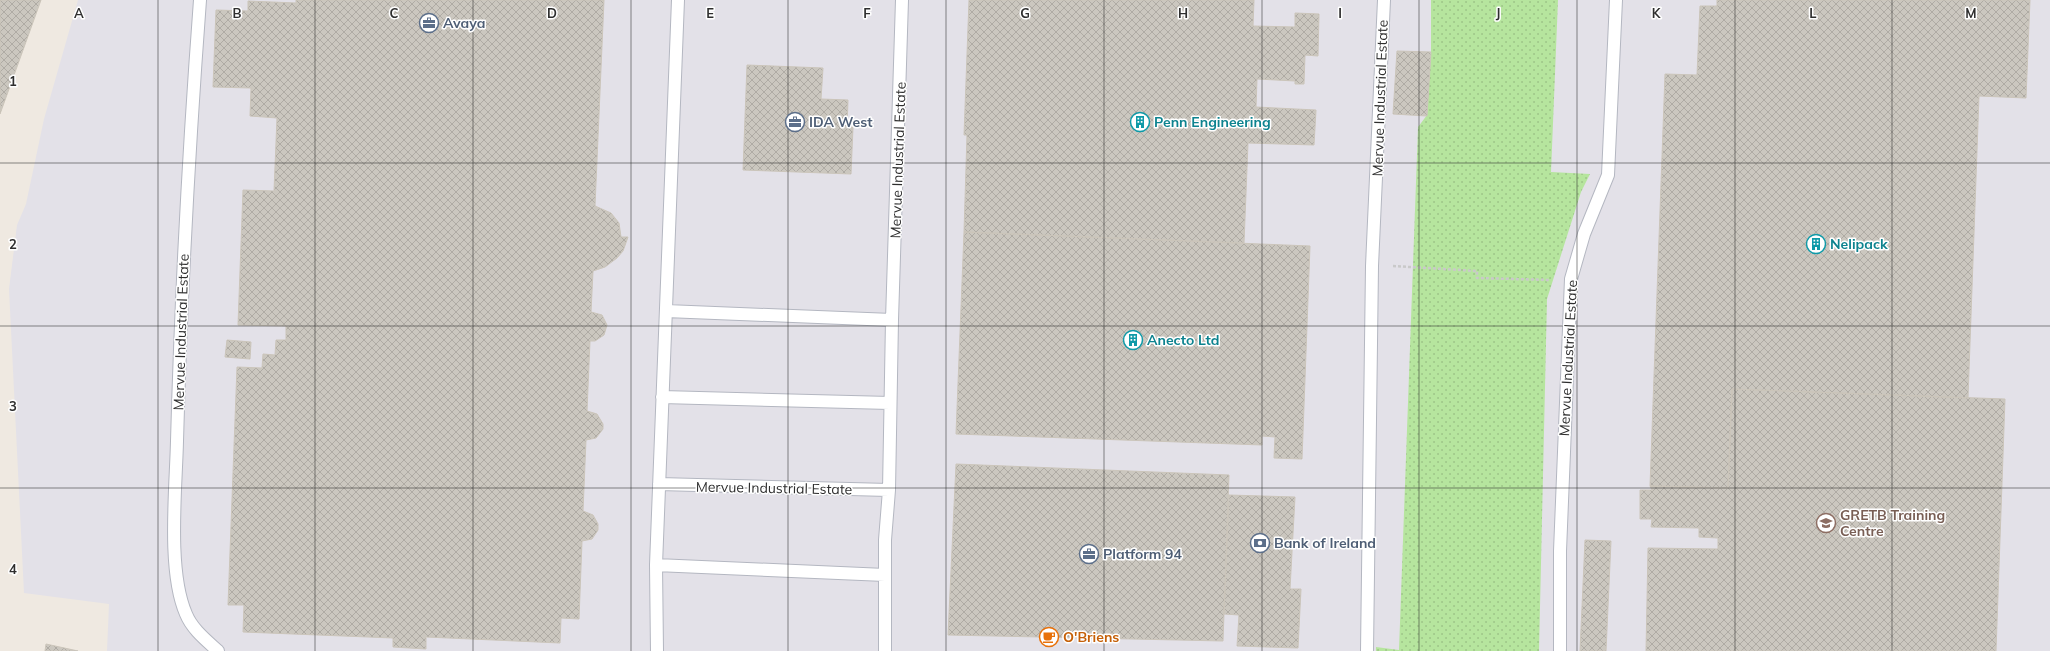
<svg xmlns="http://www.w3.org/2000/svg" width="2050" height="651" viewBox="0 0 2050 651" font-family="Mulish,sans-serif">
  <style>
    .industrial { fill: #e3e1e8 }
    .grass { fill: url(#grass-dots) }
    .building { fill: url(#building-cross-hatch); stroke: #cbc5ba }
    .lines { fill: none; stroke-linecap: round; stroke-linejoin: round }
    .service-casing { stroke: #b4b7c1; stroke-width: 14 }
    .path { stroke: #c9c9c9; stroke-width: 2.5; stroke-dasharray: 3 2; stroke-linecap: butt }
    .service { stroke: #fff; stroke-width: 12 }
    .grid { fill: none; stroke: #2e2e2e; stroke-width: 1; stroke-opacity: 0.55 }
    .labels { text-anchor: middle; stroke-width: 3; stroke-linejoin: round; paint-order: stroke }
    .service-label { font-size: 14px; font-weight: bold; fill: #4e5e75; stroke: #fff; text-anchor: start }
    .street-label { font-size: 14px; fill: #2e2e2e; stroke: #fff }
    .culture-label { font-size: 14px; font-weight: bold; fill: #0d838f; stroke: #fff; text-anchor: start }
    .education-label { font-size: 14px; font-weight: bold; fill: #785e54; stroke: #fff; text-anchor: start }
    .food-label { font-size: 14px; font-weight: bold; fill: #c56008; stroke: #fff; text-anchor: start }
    .grid-label { font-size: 13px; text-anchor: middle; font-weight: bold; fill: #2e2e2e; stroke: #fff; stroke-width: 3; stroke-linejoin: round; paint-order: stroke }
  </style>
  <defs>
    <pattern id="grass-dots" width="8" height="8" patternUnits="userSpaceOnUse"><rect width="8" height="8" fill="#b6e59e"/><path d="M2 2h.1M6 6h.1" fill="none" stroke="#9dc588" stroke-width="1.8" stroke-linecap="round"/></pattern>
    <pattern id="building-cross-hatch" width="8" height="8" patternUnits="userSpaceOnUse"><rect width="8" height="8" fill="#cbc7bf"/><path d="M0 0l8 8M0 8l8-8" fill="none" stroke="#afaba4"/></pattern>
  </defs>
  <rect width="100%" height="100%" fill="#efe9e1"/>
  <path class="industrial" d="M78,0H2050V651H107L109,604L24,593L9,289L17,225L26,204L44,119Z"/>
  <path class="grass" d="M1431,0H1558L1551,172L1590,174L1581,192L1547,299L1539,651H1376V647L1399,650L1418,127L1427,115L1431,52Z"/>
  <path class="building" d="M0,0H41L0,114Z
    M296,0H604L595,206L611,213L619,223L621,237H628L623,251L617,258L605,267L593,271L591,312L602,315L607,325L604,335L595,341H590L587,411L597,414L603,424V429L596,438L586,440L583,511L593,515L598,524V530L592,539L582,541L579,619L561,618L560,643L426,637V649L393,647V638L243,632L244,605H228L237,367L262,368L263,354L275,355L276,340H286V326L238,325L243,190L274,191L277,118L250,116L251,88L213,87L216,10L248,11V1L296,3Z
    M969,0H1254L1253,26L1295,27V13L1319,14L1318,56L1305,55L1304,84H1295V81L1257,79L1256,107L1316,110L1314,145L1248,143L1244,243L964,232L967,135H964Z
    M1717,0H2030L2026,98L1979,96L1968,398L1732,389L1728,488L1650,486L1665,74L1697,75L1700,6H1717Z
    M1397,51L1431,52L1427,116L1393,114Z
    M747,65L823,68L821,99L848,100L847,127H853L851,174L743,170Z
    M964,232L1310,246L1302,459L1274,458L1275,437L1262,436V445L956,434Z
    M227,340L251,342L250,359L225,357Z
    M1732,389L2005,399L1996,651H1646L1648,548L1718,549V538L1699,537V528L1651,527L1652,519H1640V490H1652L1650,486L1728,488Z
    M956,464L1229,475L1223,641L948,635Z
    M1229,495L1295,497L1290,589H1301L1298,648L1237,646L1239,615L1224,614Z
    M1585,540L1611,541L1606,651H1580Z
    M46,644L78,651H45Z"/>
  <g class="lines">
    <defs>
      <path id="service" d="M200,0C189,147 181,294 177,441C176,488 167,571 186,614C192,629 206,640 218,651
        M666,311L892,320
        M662,397L890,403
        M659,484L889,490
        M656,565L885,575
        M657,651L656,565L678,0
        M885,651V540L889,490L892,320L902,0
        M1367,651L1372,266L1384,0
        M1560,651V551L1571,279L1584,234L1608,175L1616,0"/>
    </defs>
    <use href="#service" class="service-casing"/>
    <path class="path" d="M1393,266L1477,271V278L1550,280"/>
    <use href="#service" class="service"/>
  </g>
  <path class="grid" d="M158,0V651M315,0V651M473,0V651M631,0V651M788,0V651M946,0V651M1104,0V651M1262,0V651M1419,0V651M1577,0V651M1735,0V651M1892,0V651M0,163H2050M0,326H2050M0,488H2050"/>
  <defs>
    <symbol id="office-ring" viewBox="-11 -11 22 22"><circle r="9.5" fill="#fff" stroke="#5c6f8a" stroke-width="1.5"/><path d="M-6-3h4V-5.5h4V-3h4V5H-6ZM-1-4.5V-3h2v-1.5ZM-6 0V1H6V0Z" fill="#5c6f8a"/></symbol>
    <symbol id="building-ring" viewBox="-11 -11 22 22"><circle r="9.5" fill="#fff" stroke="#0f9aa8" stroke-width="1.5"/><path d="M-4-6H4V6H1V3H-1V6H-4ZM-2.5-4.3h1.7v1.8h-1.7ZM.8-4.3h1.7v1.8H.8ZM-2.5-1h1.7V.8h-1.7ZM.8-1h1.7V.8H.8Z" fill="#0f9aa8"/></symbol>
    <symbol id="university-ring" viewBox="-11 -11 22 22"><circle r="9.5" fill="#fff" stroke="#8d6e63" stroke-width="1.5"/><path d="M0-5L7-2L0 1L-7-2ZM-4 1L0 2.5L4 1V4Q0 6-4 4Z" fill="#8d6e63"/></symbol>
    <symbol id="bank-ring" viewBox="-11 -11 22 22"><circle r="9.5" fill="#fff" stroke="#5c6f8a" stroke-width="1.5"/><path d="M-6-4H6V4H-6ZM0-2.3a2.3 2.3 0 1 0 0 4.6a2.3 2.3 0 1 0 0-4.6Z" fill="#5c6f8a"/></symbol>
    <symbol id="cafe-ring" viewBox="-11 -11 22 22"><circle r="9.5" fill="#fff" stroke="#e8710a" stroke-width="1.5"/><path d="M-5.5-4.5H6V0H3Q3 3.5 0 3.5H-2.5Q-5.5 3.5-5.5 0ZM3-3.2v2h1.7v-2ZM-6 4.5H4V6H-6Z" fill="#e8710a"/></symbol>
  </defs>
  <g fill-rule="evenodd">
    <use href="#office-ring" x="418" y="12" width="22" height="22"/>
    <use href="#office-ring" x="784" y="111" width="22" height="22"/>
    <use href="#building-ring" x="1129" y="111" width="22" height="22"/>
    <use href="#building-ring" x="1805" y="233" width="22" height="22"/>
    <use href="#building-ring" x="1122" y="329" width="22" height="22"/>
    <use href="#university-ring" x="1815" y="512" width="22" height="22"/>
    <use href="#bank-ring" x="1249" y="532" width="22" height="22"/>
    <use href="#office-ring" x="1078" y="543" width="22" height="22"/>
    <use href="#cafe-ring" x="1038" y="626" width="22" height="22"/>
  </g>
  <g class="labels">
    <g class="service-label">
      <text x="443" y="28">Avaya</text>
      <text x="809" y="127">IDA West</text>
      <text x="1274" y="548">Bank of Ireland</text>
      <text x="1103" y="559">Platform 94</text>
    </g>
    <g class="street-label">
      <text transform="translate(1380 98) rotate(-88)" y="5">Mervue Industrial Estate</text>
      <text transform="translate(898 160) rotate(-88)" y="5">Mervue Industrial Estate</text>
      <text transform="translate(181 332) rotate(-88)" y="5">Mervue Industrial Estate</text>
      <text transform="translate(1568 358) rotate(-87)" y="5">Mervue Industrial Estate</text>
      <text transform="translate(774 488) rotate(1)" y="5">Mervue Industrial Estate</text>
    </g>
    <g class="culture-label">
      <text x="1154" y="127">Penn Engineering</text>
      <text x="1830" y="249">Nelipack</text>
      <text x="1147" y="345">Anecto Ltd</text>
    </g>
    <g class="education-label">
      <text x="1840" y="520">GRETB Training<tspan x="1840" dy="16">Centre</tspan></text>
    </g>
    <g class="food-label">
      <text x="1063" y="642">O'Briens</text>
    </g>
  </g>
  <g class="grid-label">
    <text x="79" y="18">A</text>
    <text x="237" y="18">B</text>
    <text x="394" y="18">C</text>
    <text x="552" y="18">D</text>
    <text x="710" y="18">E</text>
    <text x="867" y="18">F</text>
    <text x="1025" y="18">G</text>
    <text x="1183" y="18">H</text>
    <text x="1340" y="18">I</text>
    <text x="1498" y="18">J</text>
    <text x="1656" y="18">K</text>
    <text x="1813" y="18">L</text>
    <text x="1971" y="18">M</text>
    <text x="13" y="86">1</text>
    <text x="13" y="249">2</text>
    <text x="13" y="411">3</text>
    <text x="13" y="574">4</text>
  </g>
</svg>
